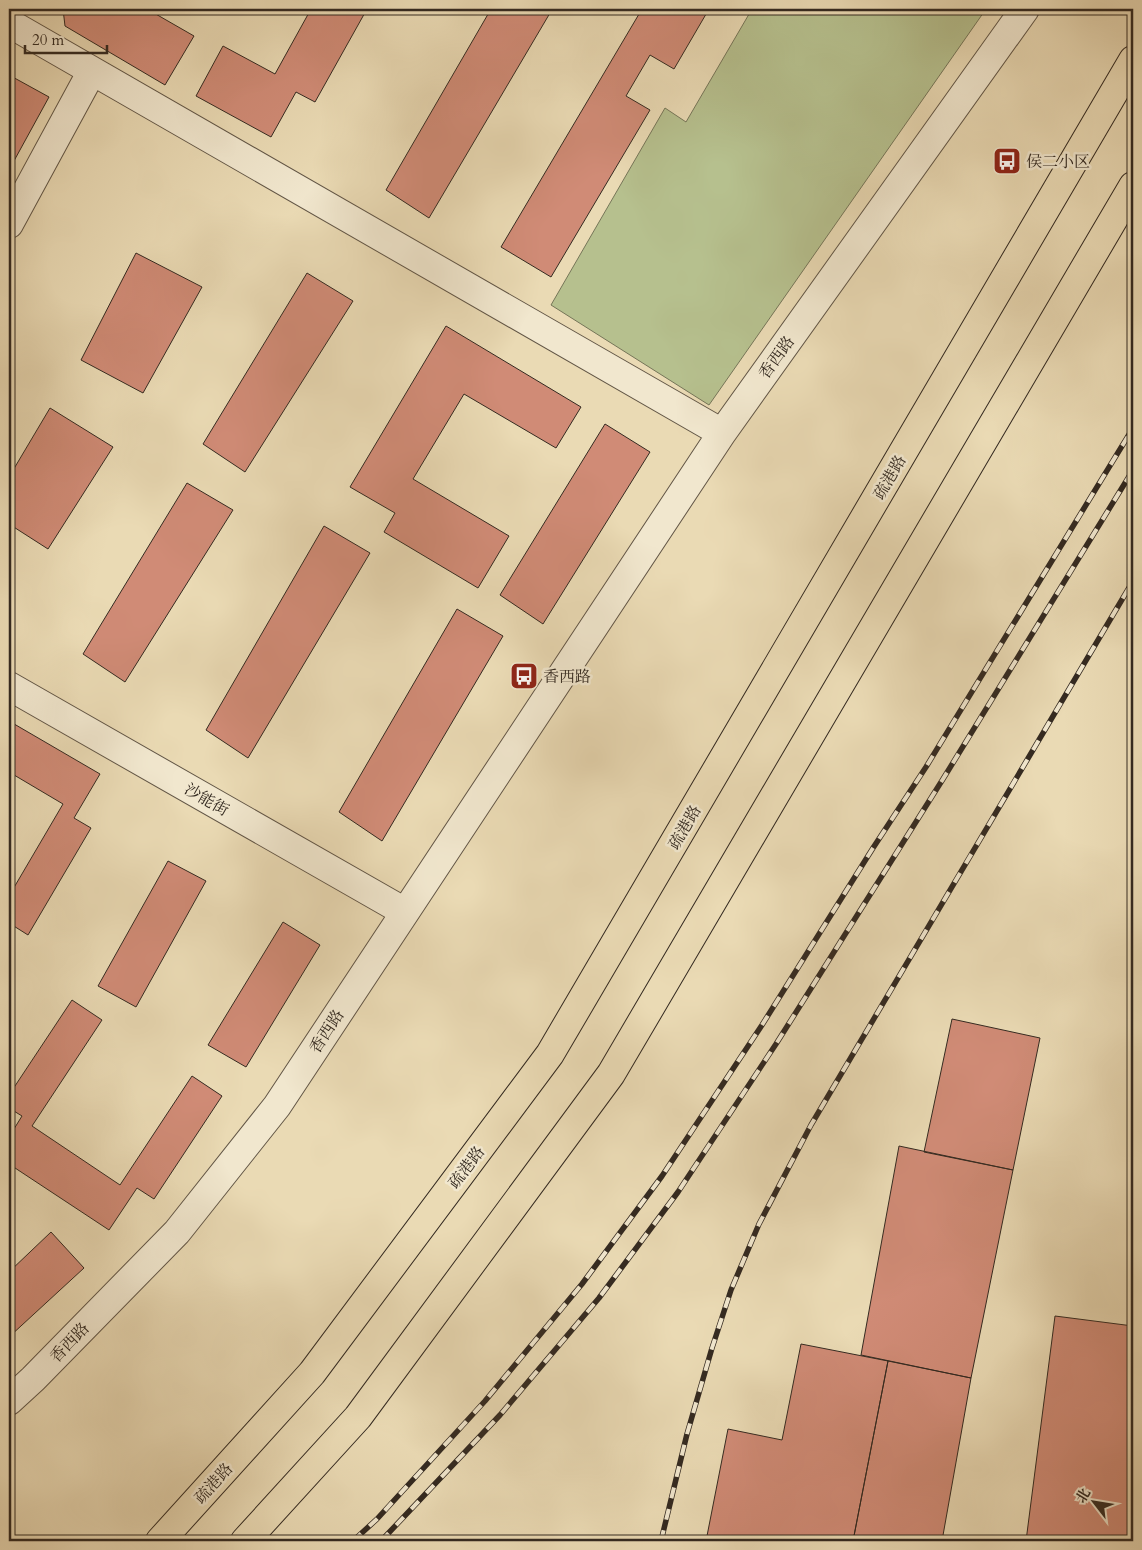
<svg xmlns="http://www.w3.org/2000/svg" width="1142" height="1550" viewBox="0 0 1142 1550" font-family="Cardo,'Noto Serif SC',serif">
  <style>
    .green { fill: #b6c08e; stroke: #757558 }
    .building { fill: #d08b76; stroke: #342a21 }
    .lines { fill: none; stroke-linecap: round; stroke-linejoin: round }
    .minor-casing { stroke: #625646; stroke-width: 30 }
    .trunk-casing { stroke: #342a21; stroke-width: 30 }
    .minor { stroke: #f1e7ce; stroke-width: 28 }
    .trunk { stroke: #eadab4; stroke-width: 28 }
    .rail-casing { stroke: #342a21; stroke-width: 5.5 }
    .rail { stroke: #f1e7ce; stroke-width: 4; stroke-dasharray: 11; stroke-linecap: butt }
    .labels { text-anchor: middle; stroke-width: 5; stroke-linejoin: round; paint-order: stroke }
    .poi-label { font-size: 16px; fill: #342a21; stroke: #f1e7ce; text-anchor: start }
    .street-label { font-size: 16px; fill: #342a21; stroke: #f1e7ce }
  </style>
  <rect width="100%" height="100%" fill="#eadab4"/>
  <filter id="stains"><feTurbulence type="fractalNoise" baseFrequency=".004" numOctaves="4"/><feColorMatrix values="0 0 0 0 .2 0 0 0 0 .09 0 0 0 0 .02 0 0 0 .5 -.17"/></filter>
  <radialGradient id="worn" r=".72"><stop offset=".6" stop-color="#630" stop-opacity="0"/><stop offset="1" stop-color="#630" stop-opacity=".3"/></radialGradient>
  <path class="green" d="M752,9H986L709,405L551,305L665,108L686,122Z"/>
  <path class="building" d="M63,9H147L194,36L165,85L65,26Z
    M311,9H367L315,102L296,92L271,137L196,96L223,46L275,74Z
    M491,9H543L550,13L429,218L386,190Z
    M642,9H709L674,69L650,55L626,96L650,110L551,277L501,247Z
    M9,75L49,97L9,170Z
    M136,253L202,287L143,393L81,360Z
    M307,273L353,301L245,472L203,444Z
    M446,326L581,407L556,448L464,394L413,479L509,536L478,588L384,532L395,513L350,487Z
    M50,408L113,447L48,549L9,524V477Z
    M605,424L650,452L543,624L500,595Z
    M187,483L233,510L125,682L83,654Z
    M324,526L370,553L248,758L206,730Z
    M457,609L503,636L382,841L339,812Z
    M9,721L100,774L74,818L91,828L28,935L9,923V896L63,804L9,772Z
    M168,861L206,881L136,1007L98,986Z
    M283,922L320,945L246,1067L208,1045Z
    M72,1000L102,1020L32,1126L120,1185L192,1076L222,1096L154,1199L137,1188L109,1230L9,1164V1137L22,1116L9,1108V1095Z
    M952,1019L1040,1038L1013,1170L924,1152Z
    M899,1146L1013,1170L971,1378L861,1355Z
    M51,1232L84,1268L9,1337V1272Z
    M1055,1316L1133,1326V1504L1128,1541H1026Z
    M801,1344L888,1361L853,1541H706L728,1429L782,1440Z
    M888,1361L971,1378L942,1541H853Z"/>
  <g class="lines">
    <defs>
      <path id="minor" d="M9,23L722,433
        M9,224L92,71
        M9,686L405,912
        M9,1401L33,1379L177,1232L277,1106L722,433L1025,9"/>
      <path id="trunk" d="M160,1541L312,1373L550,1054L1133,60
        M245,1541L358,1417L611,1074L1133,186"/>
    </defs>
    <use href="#minor" class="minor-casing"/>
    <use href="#trunk" class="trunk-casing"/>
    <use href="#minor" class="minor"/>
    <use href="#trunk" class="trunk"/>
    <defs>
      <path id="rail" d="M353,1541L377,1519L485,1401L582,1284L662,1176L762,1025L873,848L926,767L1133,428
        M381,1541L500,1415L599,1298L678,1192L776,1044L943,779L1133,470
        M661,1541L687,1434L712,1348L731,1290L759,1224L811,1125L1133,581"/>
    </defs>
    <use href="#rail" class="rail-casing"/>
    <use href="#rail" class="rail"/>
  </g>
  <defs>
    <symbol id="bus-square" viewBox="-11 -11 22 22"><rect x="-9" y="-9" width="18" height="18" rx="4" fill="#8f2418" stroke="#f1e7ce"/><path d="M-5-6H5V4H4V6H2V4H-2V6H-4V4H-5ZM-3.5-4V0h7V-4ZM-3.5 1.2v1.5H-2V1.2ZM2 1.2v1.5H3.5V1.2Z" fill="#fff"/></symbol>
  </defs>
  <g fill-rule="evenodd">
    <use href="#bus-square" x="991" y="145" width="32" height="32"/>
    <use href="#bus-square" x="508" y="660" width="32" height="32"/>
  </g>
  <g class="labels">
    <g class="poi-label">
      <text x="1026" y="167">侯二小区</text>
      <text x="543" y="682">香西路</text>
    </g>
    <g class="street-label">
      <text transform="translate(776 357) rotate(-54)" y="6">香西路</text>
      <text transform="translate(889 477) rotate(-60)" y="6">疏港路</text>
      <text transform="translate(207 799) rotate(30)" y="6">沙能街</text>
      <text transform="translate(684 827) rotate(-60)" y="6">疏港路</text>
      <text transform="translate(326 1031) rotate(-57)" y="6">香西路</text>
      <text transform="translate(466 1167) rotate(-53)" y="6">疏港路</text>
      <text transform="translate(69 1342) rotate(-46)" y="6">香西路</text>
      <text transform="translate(213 1483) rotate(-48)" y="6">疏港路</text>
    </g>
  </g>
  <rect width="1142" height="1550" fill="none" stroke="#eadab4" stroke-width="30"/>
  <rect x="10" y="10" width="1122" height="1530" fill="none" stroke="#342a21" stroke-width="2.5"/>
  <rect x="15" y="15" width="1112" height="1520" fill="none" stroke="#342a21"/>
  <g transform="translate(1094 1502) rotate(301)" stroke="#f1e7ce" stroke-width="4" paint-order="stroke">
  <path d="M0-4L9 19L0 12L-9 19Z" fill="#342a21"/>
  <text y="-8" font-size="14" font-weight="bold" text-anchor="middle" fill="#342a21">北</text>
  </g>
  <path d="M25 45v8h82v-8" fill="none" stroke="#342a21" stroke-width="2.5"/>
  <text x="32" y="45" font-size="15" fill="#342a21" stroke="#f1e7ce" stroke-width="4" paint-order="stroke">20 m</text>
  <rect width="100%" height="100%" filter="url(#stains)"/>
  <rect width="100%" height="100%" fill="url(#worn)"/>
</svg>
